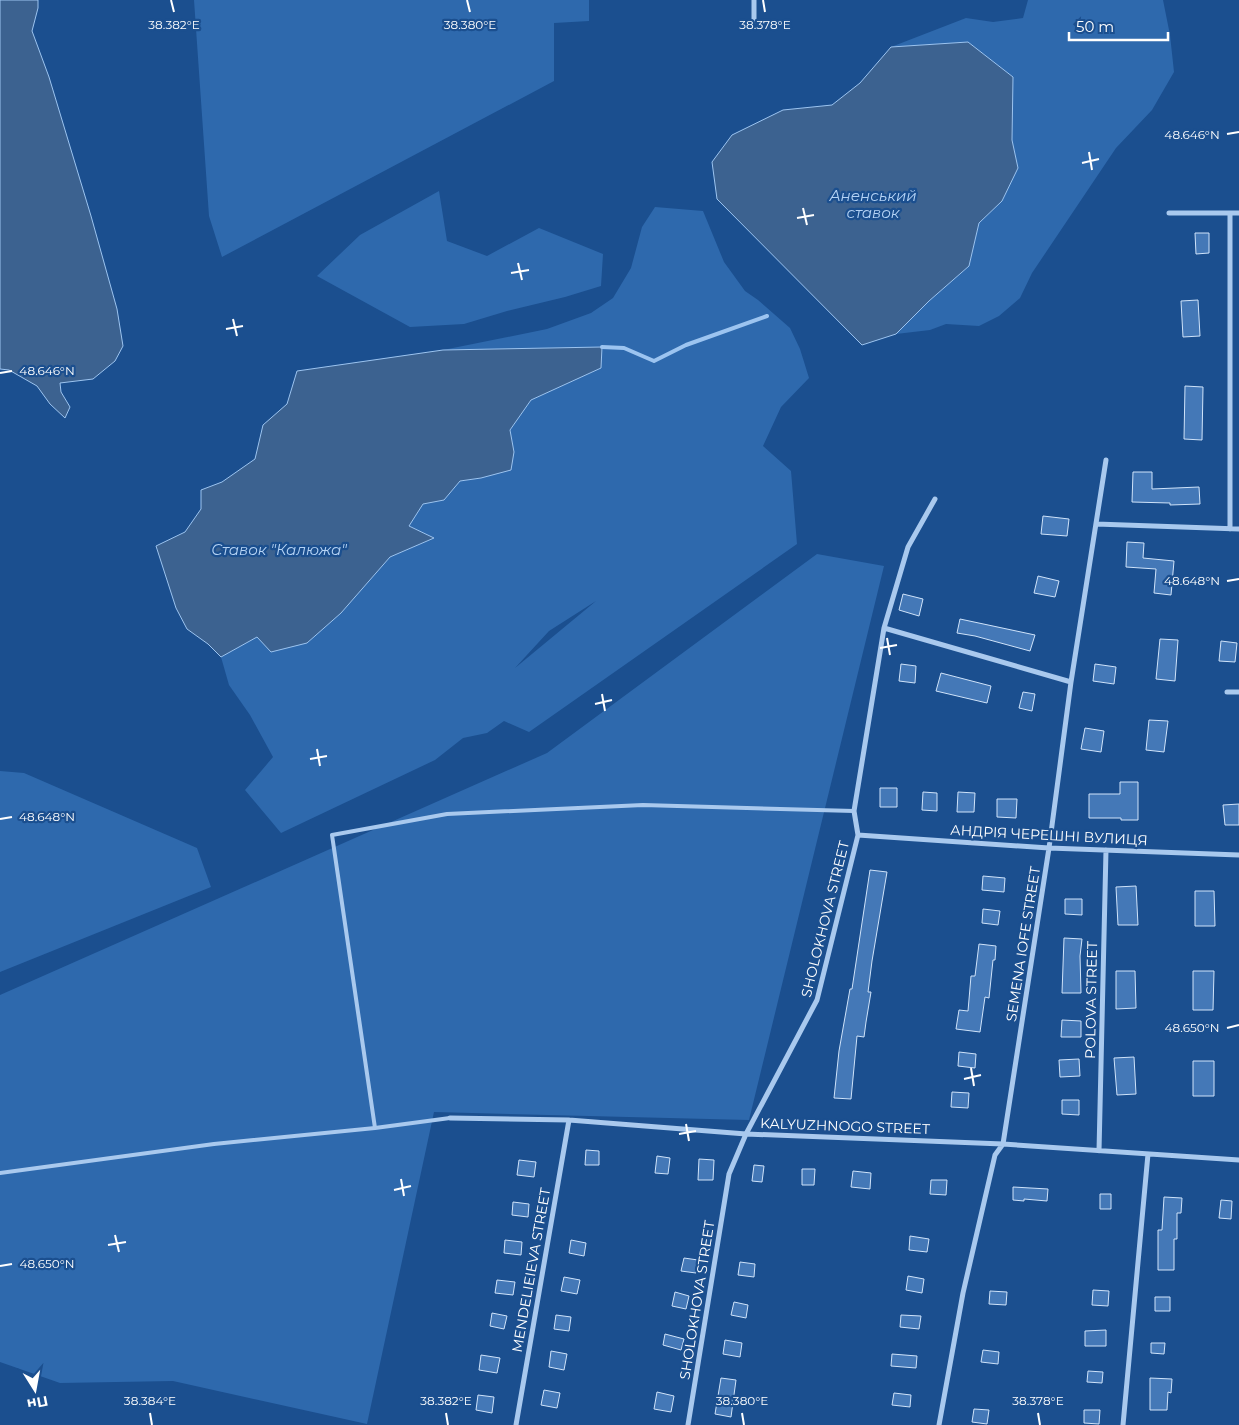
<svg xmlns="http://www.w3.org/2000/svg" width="1239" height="1425" viewBox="0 0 1239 1425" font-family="Montserrat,sans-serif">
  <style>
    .green { fill: #2e69ad; fill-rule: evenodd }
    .water { fill: #3c6290; stroke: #9cc4f0 }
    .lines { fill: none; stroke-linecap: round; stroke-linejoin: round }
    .stream { stroke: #9cc4f0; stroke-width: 4 }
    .building { fill: #4478b7; stroke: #cfe3fa }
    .lane { stroke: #a9c9ee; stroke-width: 4 }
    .street { stroke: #a9c9ee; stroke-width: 5 }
    .ticks { fill: none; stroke: #fff; stroke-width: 2 }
    .labels { text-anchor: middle; stroke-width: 4.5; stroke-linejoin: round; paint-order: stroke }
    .street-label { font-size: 14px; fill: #fff; stroke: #1b4f8f }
    .water-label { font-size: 15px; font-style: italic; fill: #b5d3f5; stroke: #1b4f8f }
    .ticks-label { font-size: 12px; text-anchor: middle; fill: #fff; stroke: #1b4f8f; stroke-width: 4.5; stroke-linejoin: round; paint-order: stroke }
  </style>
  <rect width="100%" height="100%" fill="#1b4f8f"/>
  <path class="green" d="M194,0H589V21L554,23V81L222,257L209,216Z
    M1028,0H1163L1170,35L1174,72L1152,110L1116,148L1032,273L1020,298L999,316L979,326L946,324L930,330L896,334L929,301L969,266L979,223L1002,201L1018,168L1012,140L1013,77L968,42L891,47L966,18L993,22L1023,18Z
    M439,191L447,241L487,256L539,228L603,254L601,286L565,297L507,311L464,324L410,327L317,276L360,235Z
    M655,207L703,211L724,262L745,291L758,300L790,328L800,349L809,378L781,407L763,446L791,471L797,544L529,732L504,721L487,733L463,738L435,760L281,833L245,790L273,757L250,715L229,685L221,657L257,637L307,643L341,613L390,557L434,538L409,526L423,504L444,500L460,481L481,478L514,452L510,430L531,400L601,368L602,347L443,350L547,329L591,313L613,298L631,268L642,227ZM596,601L515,668L549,631Z
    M817,554L884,566L749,1120L434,1112L367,1424L173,1381L60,1383L0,1362V995L547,753Z
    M0,771L24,773L197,848L211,887L0,972Z"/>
  <path class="water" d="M0,0H38V8L32,31L49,77L91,216L117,309L123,346L115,361L93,379L60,383L61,392L70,407L65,418L50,404L37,386L9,370L0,369Z
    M968,42L1013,77L1012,140L1018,168L1002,201L979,223L969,266L929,301L896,334L862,345L717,199L712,162L732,135L783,110L832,105L860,83L891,47Z
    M602,347L601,368L531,400L510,430L514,452L511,470L481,478L460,481L444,500L423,504L409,526L434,538L390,557L341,613L307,643L271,652L257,637L221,657L208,644L187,629L176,608L156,546L185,532L201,509V490L222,482L255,459L263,425L287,404L297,371L443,350Z"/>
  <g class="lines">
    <path class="stream" d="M602,347L624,348L654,361L686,345L767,316"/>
  </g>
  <path class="building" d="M1195,233H1209V253L1196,254Z
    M1198,300L1200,336L1183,337L1181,301Z
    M1185,386L1203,387L1202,440L1184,439Z
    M1133,472H1152V489L1199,487L1200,504L1170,505V503L1132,502Z
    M1043,516L1069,519L1067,536L1041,534Z
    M1127,542L1144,543L1143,558L1174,561L1171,595L1154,593L1156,569L1126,567Z
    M1038,576L1059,581L1055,597L1034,593Z
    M903,594L923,599L919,616L899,610Z
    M960,619L1035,635L1030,651L975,636L957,633Z
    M1160,639L1178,640L1175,681L1156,679Z
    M1221,641L1237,643L1235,662L1219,661Z
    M901,664L916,666L915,683L899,681Z
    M1095,664L1116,667L1114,684L1093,681Z
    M941,673L991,686L987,703L936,691Z
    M1023,692L1035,694L1032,711L1019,708Z
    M1149,720L1168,721L1164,752L1146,750Z
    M1085,728L1104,731L1101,752L1081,749Z
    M1120,782H1138V820H1121V818H1089V794H1120Z
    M880,788H897V807H880Z
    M923,792L937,793V811L922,810Z
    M958,792L975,793L974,812H957Z
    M997,799H1017L1016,818L997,817Z
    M1239,804V825H1225L1223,805Z
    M870,870L887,872L872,961L868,992H871L866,1022L864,1037L857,1036L851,1099L834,1098L839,1051L850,989H852Z
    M983,876L1005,878L1004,892L982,890Z
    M1136,886L1138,925H1118L1116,887Z
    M1195,891H1214L1215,926H1195Z
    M1065,899H1082V915L1065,914Z
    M983,909L1000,911L998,925L982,923Z
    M1064,938L1082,939L1080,956L1081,993H1062Z
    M979,944L996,946L995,960H993L989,998L985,997L980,1032L956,1029L959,1010L968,1011L971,976H975Z
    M1116,971H1135L1136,1008L1116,1009Z
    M1193,971H1214L1213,1010H1193Z
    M1062,1020L1081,1021V1037H1061Z
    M959,1052L976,1054L975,1068L958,1066Z
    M1134,1057L1136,1094L1117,1095L1114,1058Z
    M1079,1059L1080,1076L1060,1077L1059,1060Z
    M1193,1061H1214V1096H1193Z
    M952,1092L969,1093L968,1108L951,1107Z
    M1062,1100H1079V1115L1062,1114Z
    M586,1150L599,1151V1165H585Z
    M657,1156L670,1158L668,1174L655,1173Z
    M699,1159L714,1160L713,1180H698Z
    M519,1160L536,1162L534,1177L517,1175Z
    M754,1165L764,1166L762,1182L752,1181Z
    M802,1169H815L814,1185H802Z
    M853,1171L871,1173L870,1189L851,1187Z
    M931,1180H947L946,1195L930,1194Z
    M1013,1187L1048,1189L1047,1201L1024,1199V1201L1013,1200Z
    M1100,1194H1111V1209H1100Z
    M1164,1197L1182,1198L1181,1213H1177V1239H1174V1270H1158V1230H1162Z
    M1221,1200L1232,1201L1231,1219L1219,1218Z
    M513,1202L529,1204L528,1217L512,1215Z
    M910,1236L929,1239L927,1252L909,1250Z
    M505,1240L522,1242L521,1255L504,1253Z
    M571,1240L586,1243L584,1256L569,1253Z
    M684,1258L698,1260L696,1273L681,1271Z
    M740,1262L755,1264L754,1277L738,1275Z
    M908,1276L924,1279L922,1293L906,1290Z
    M564,1277L580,1280L577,1294L561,1291Z
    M497,1280L515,1282L513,1295L495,1293Z
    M1093,1290L1109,1291L1108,1306L1092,1305Z
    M990,1291L1007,1292L1006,1305L989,1304Z
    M675,1292L689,1296L686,1309L672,1306Z
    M1155,1297H1170V1311H1155Z
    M734,1302L748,1305L746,1318L731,1315Z
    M492,1313L507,1316L504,1329L490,1326Z
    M556,1315L571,1317L569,1331L554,1329Z
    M901,1315L921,1316L919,1329L900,1327Z
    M1106,1330V1346H1085V1331Z
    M665,1334L684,1339L681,1350L663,1345Z
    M725,1340L742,1343L740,1357L723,1354Z
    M1151,1343H1165L1164,1354L1151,1353Z
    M983,1350L999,1352L998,1364L981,1362Z
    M551,1351L567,1354L564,1370L549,1367Z
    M892,1354L917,1356L916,1368L891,1366Z
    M481,1355L500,1358L497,1373L479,1370Z
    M1088,1371L1103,1372L1102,1383L1087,1382Z
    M721,1378L736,1380L731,1417L715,1414Z
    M1150,1378L1172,1379L1171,1393L1168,1392L1167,1410H1150Z
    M544,1390L560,1393L557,1408L541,1405Z
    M657,1392L674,1396L671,1412L654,1409Z
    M894,1393L911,1395L910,1407L892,1405Z
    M478,1395L494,1397L492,1413L476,1410Z
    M974,1409L989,1410L987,1424L972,1422Z
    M1084,1410H1100L1099,1424L1084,1423Z"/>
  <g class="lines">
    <path class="lane" d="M375,1128L332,835L447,814L643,805L854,811
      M0,1173L214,1144L375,1128L450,1118"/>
    <path class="street" d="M754,21V0
      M1169,213H1239
      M1230,213V529
      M1096,524L1239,529
      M884,628L1071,682
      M1227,692H1239
      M858,835L1049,848L1239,855
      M450,1118L569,1120L746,1134L1003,1144L1239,1160
      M1099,1151L1106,850
      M516,1425L569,1120
      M688,1425L729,1174L746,1134L817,1000L858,835L854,811L884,628L908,547L935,499
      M939,1425L963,1293L995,1155L1003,1144L1049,848L1071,682L1106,460
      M1123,1425L1148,1154"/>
  </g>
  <path class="ticks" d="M171,0L174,12M467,0L470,12M763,0L765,12M1227,134L1239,132M1089,152L1092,170M1082,163L1099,159M803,208L807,225M797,218L814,215M518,263L522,280M511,273L529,270M233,319L237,336M226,329L243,326M0,373L12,371M1227,581L1239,579M887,638L890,655M880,648L897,645M602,694L605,711M595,704L612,700M317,749L320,766M310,759L327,756M0,819L12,817M1227,1028L1239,1025M971,1068L974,1086M964,1079L981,1075M686,1124L689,1141M679,1134L696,1131M401,1179L404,1196M394,1190L411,1186M115,1235L119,1252M108,1245L126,1242M0,1266L12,1264M150,1413L152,1425M446,1413L448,1425M742,1413L744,1425M1038,1413L1040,1425"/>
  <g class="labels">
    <g class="street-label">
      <text transform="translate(1049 835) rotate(3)" y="5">АНДРІЯ ЧЕРЕШНІ ВУЛИЦЯ</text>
      <text transform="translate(825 919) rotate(-76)" y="5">SHOLOKHOVA STREET</text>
      <text transform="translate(1023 944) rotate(-81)" y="5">SEMENA IOFE STREET</text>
      <text transform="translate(1091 1000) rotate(-89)" y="5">POLOVA STREET</text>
      <text transform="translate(845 1126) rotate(2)" y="5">KALYUZHNOGO STREET</text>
      <text transform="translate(531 1270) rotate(-80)" y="5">MENDELIEIEVA STREET</text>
      <text transform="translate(697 1300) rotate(-81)" y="5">SHOLOKHOVA STREET</text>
    </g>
    <g class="water-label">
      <text x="873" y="201">Аненський<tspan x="873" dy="17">ставок</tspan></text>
      <text x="279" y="555">Ставок "Калюжа"</text>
    </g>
  </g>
  <g class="ticks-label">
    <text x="174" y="29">38.382°E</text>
    <text x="470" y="29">38.380°E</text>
    <text x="765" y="29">38.378°E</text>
    <text x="1192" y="139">48.646°N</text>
    <text x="47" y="375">48.646°N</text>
    <text x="1192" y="585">48.648°N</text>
    <text x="47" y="821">48.648°N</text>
    <text x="1192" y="1032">48.650°N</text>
    <text x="47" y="1268">48.650°N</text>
    <text x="150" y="1405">38.384°E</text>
    <text x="446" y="1405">38.382°E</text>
    <text x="742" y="1405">38.380°E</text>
    <text x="1038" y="1405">38.378°E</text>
  </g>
  <g transform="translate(35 1390) rotate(169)" stroke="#1b4f8f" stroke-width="4" paint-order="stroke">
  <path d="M0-4L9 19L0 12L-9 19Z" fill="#ffffff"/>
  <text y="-8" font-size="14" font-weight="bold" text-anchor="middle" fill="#ffffff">Пн</text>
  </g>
  <path d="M1069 32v8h99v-8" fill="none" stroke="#ffffff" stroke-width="2.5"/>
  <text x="1076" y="32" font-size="15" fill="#ffffff" stroke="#1b4f8f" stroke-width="4" paint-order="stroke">50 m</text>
</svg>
